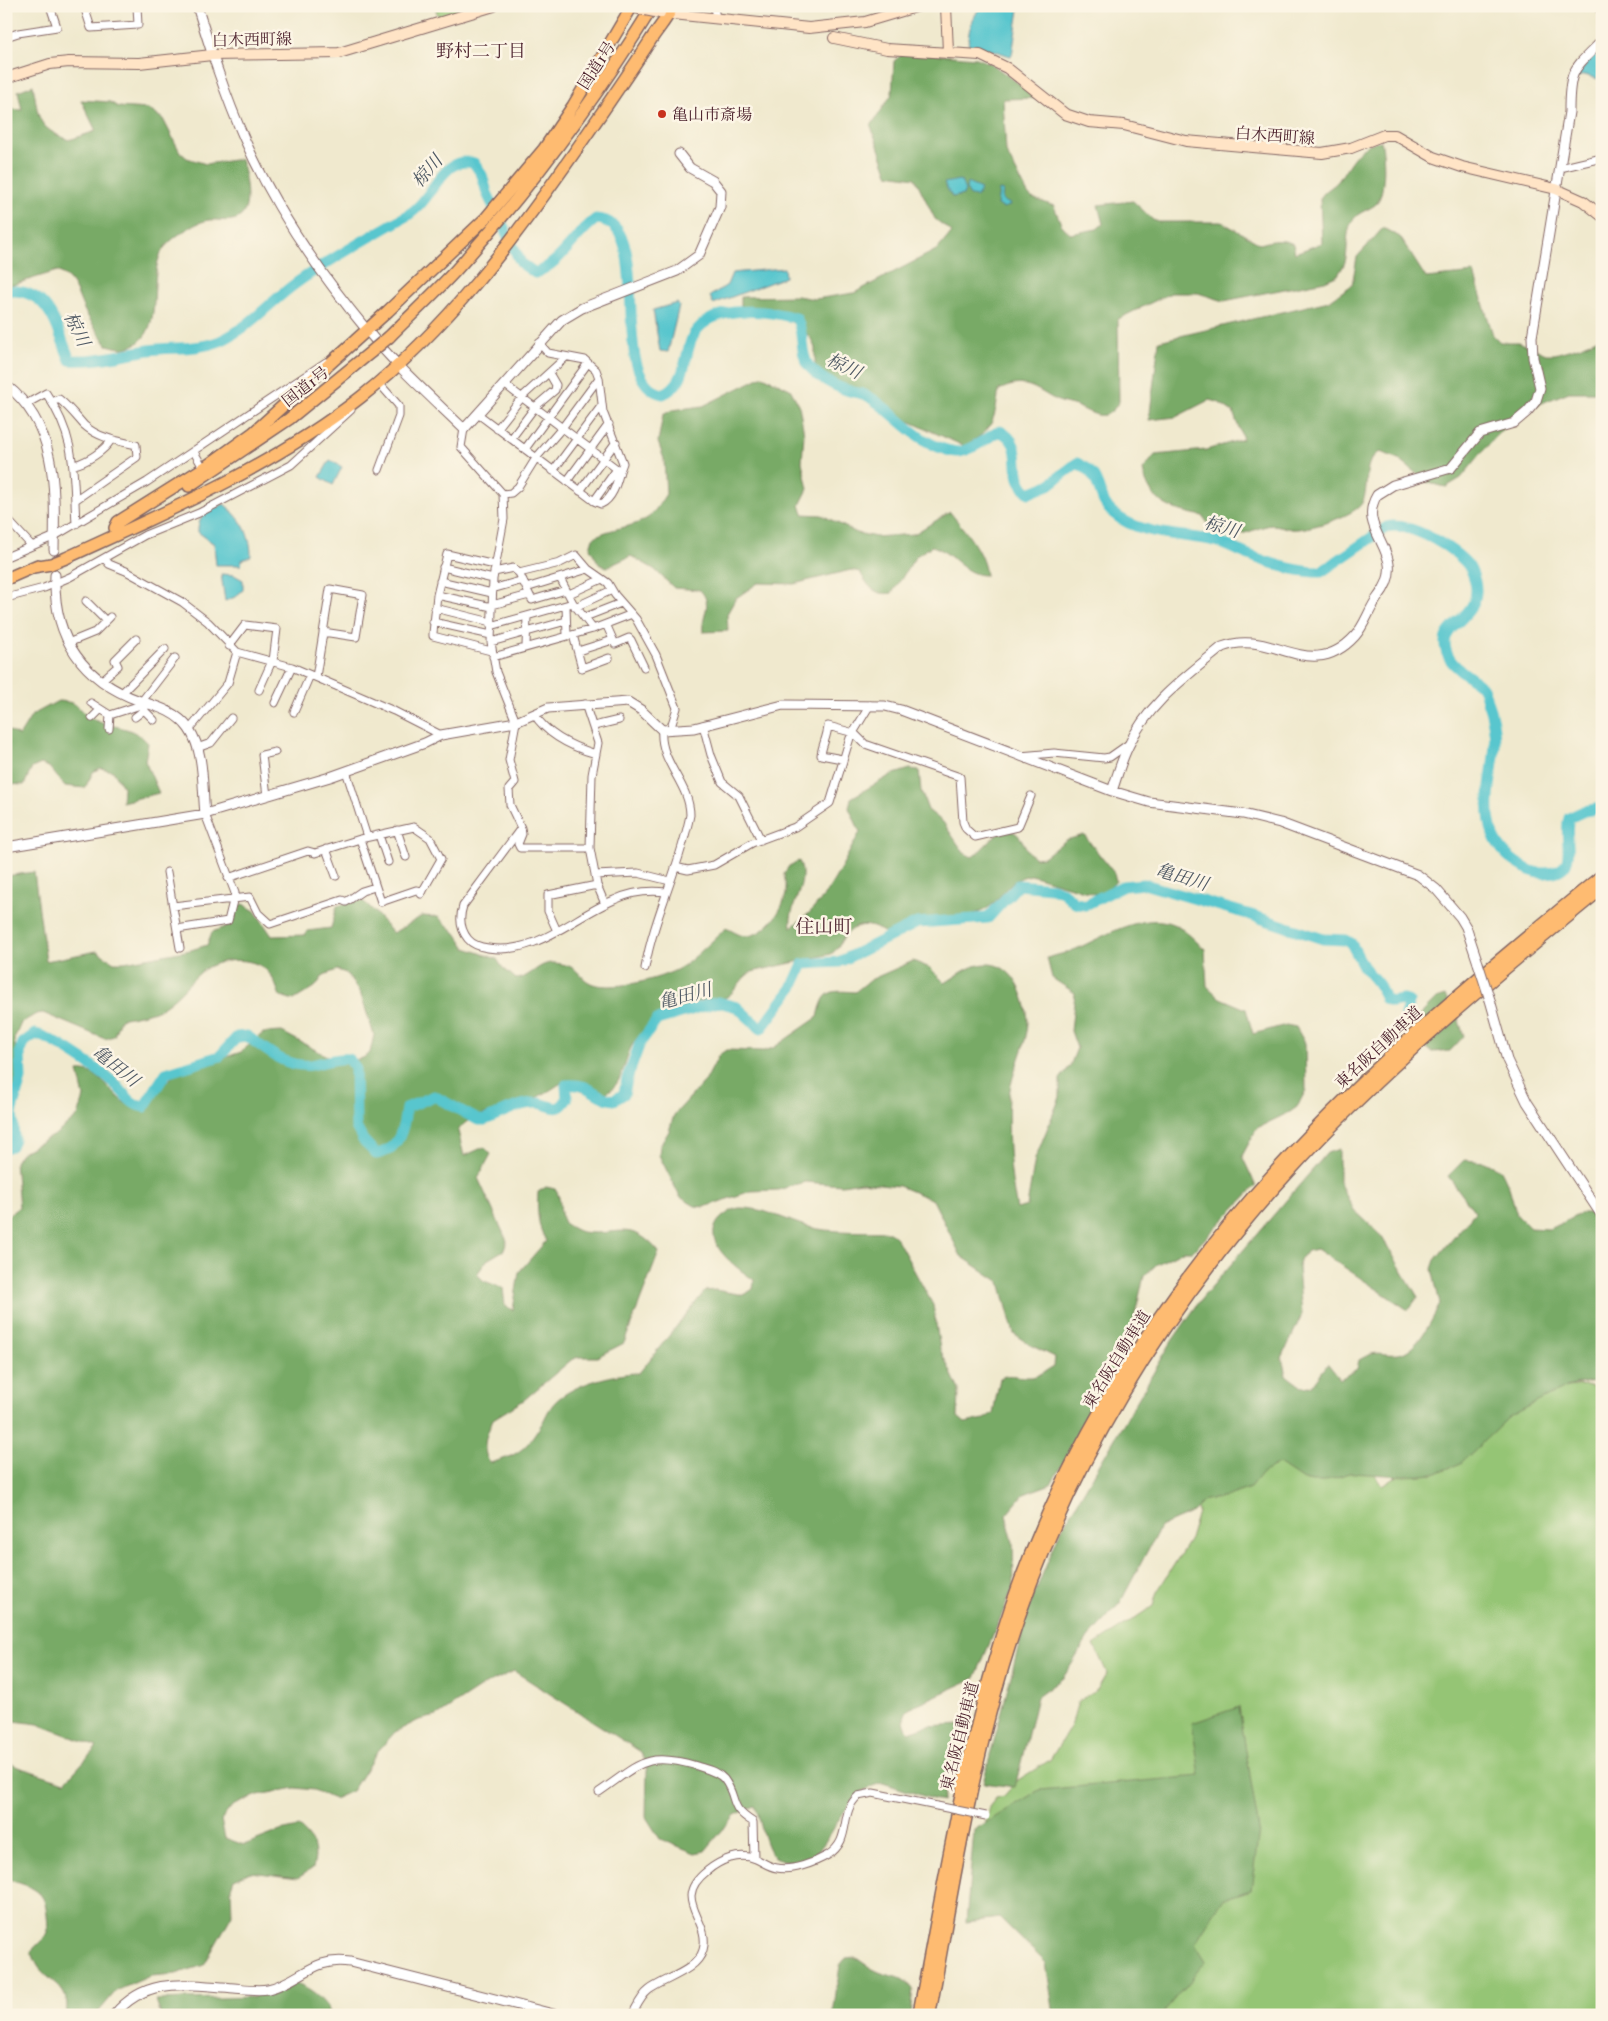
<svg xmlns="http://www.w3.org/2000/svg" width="1608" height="2021" viewBox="0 0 1608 2021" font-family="'IM FELL Double Pica','Noto Serif JP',serif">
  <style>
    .green { fill: #95c575; stroke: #707250 }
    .forest { fill: #78aa66; stroke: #616448; fill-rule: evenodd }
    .water { fill: #59c6ce; stroke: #52727c }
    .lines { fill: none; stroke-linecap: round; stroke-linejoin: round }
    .river { stroke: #59c6ce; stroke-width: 11 }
    .minor-casing { stroke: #846664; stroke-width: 9 }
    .tertiary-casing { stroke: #846664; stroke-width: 11 }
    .secondary-casing { stroke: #846664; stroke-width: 12 }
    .trunk-casing { stroke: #846664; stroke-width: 14 }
    .motorway-casing { stroke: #846664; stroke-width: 15 }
    .minor { stroke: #fff; stroke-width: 7 }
    .tertiary { stroke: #fff; stroke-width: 9 }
    .secondary { stroke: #ffe4c6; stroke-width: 10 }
    .trunk { stroke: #febb71; stroke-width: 11 }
    .motorway { stroke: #febb71; stroke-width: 12 }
    .minor-bridge-casing { stroke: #846664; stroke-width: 9; stroke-linecap: butt }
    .tertiary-bridge-casing { stroke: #846664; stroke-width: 11; stroke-linecap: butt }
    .secondary-bridge-casing { stroke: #846664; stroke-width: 12; stroke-linecap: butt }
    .trunk-bridge-casing { stroke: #846664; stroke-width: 14; stroke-linecap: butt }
    .minor-bridge { stroke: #fff; stroke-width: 7 }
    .tertiary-bridge { stroke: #fff; stroke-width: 9 }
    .secondary-bridge { stroke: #ffe4c6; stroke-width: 10 }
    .trunk-bridge { stroke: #febb71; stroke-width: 11 }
    .poi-dot { fill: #c8321e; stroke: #fcf5e5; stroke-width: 2 }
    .labels { text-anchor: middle; stroke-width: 5; stroke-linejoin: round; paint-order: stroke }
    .street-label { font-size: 16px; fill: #4a1f2b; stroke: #fcf5e5 }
    .poi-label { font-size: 16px; fill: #4a1f2b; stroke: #fcf5e5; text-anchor: start }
    .neighbourhood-label { font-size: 18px; fill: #4a1f2b; stroke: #fcf5e5 }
    .water-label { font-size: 18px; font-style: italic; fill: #4f5964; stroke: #fcf5e5 }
    .quarter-label { font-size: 19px; fill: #4a1f2b; stroke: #fcf5e5 }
  </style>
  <rect width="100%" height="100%" fill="#fcf5e5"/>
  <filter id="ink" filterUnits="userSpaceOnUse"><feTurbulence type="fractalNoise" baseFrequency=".02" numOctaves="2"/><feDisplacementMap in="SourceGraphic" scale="10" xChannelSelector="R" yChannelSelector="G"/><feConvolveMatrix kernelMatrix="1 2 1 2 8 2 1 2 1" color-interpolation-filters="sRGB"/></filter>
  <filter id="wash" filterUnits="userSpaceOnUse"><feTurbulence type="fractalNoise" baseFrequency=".0096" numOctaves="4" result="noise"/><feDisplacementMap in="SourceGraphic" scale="20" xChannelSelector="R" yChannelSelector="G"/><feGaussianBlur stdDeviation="1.12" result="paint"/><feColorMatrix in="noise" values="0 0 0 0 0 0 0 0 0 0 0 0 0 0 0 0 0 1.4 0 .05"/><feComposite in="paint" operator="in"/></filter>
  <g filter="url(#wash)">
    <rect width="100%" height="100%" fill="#f0e9ce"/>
    <path class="green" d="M435,6H485L439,20Z
      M1586,1385L1602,1388V2015H1065L1050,1968L975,1866L989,1807L996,1798L1004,1796L1018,1780L1050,1760L1071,1726L1078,1701L1097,1690L1107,1673L1094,1645L1153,1606L1157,1592L1190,1539L1198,1512L1194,1499L1277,1459L1373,1473L1383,1486L1430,1454L1538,1390Z"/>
    <path class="forest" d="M905,52L976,58L990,63L1039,98L1003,99L1006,152L1028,194L1032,198L1054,206L1061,224L1070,234L1097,229L1103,224L1098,205L1133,201L1153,220L1159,222H1222L1260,244C1271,241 1282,238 1293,244L1295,253L1322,243L1320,199C1324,190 1334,187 1339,180C1350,163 1359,143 1381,141C1385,155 1386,196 1375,205C1365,212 1357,212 1351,223C1346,234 1348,246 1346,258C1345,264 1341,270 1338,275L1325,281L1224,301L1198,293H1171L1118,319L1119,402C1105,424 1095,414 1076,406C1070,404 1063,403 1058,401C1047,396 1038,388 1026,385C1016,383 1008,386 999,390C994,421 994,430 964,446L904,419L853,391L826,381L815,366V348L811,339L799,325L764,311L741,309V297L797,296L815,299L854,293L938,249L952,232L935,219L915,178L888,174L871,126L892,94L894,61ZM962,183L963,195L952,197L948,190Z
      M33,85C39,117 35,127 69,140L96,131L81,100L110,102L118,107L148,109L163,119L180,152L187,158L206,164L241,159C244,173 252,203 242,215C234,224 219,219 209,220C195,222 169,239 162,251C146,279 168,339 125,348C120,349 112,346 107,345C100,335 93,325 87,315C77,298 77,280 57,271L6,287V109L22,110L18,91Z
      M1383,228L1400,237L1426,278L1474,273L1493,335L1500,342H1519L1546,354H1555L1582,346L1602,336V392H1569L1527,409L1498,433L1461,478L1446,487L1428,483L1397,458L1380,452C1360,462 1371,486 1362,503C1355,516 1306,531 1291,529C1285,528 1279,525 1272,525C1261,526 1250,533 1239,534C1231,535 1220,531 1212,530L1203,516C1172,510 1150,505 1143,470L1155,455L1206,450L1243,439L1233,412L1218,402L1209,400L1176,417L1149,420L1159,341L1329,301L1352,285L1357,257Z
      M763,376L790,389L799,405L804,434L802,462L808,489L800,505L803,514L822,515L857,533L876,537L914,534L950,512C964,530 983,550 986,575C963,576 953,552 932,546L916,556L892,593C874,596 868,586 860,572L851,570L794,584L758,583L736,598L727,614L728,631L703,632C701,615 714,605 700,590L674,588L654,569L631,556L607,567L599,564L590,548L593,538C610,527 632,529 649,517C656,511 661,501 666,494L664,459L658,442L663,415L672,410L703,406Z
      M58,701C82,702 75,709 91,718C112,730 130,723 148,743L145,761L159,793L122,802L123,787L113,771L100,768L93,772L85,788L65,786L49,767L41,764L32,768L24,785L6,784V729L19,736L32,715Z
      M910,769L919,770L921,791L928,810L943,822L964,853L972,857C985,850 1001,819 1018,835C1025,842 1025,851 1035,858L1044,857L1066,840L1084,835L1114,873L1116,881L1105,893L1094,894L1031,875C1002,880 1003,903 980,912C962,920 934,916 915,920C905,923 896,930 887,934C874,926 861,920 848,933C840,939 840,948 831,954L752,972C739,978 735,996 722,999C716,1001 709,998 703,1000C680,1005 649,1023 635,1041C623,1056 626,1084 605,1093C593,1098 572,1087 561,1083C547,1093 533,1100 516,1106C496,1114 471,1111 458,1131L464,1156L484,1147L491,1154L478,1178L507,1241L504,1250L487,1260L477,1274L484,1281L503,1288L505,1306L513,1310L519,1272L546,1241C537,1225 537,1210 538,1192L546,1187L555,1189C563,1200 558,1211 564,1223C569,1226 576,1231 582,1232C618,1237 630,1218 659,1252L624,1343L597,1357H578L570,1361L524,1400L493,1419C487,1434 480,1448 490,1463C521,1455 528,1447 544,1420C547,1413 551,1406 556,1401C574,1384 615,1373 639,1373L705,1291L715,1290L744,1295L753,1289L754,1280C737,1268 699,1242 720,1219C724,1215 734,1208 740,1208C763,1207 787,1221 809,1227C830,1233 867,1231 890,1232L897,1239L933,1305L940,1349L959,1390L958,1417L965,1423L984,1419L993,1413L1000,1378C1011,1373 1016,1377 1027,1377C1037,1378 1045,1371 1054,1366L1055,1357L1030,1345L1014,1334L1000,1282L961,1256L933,1200L899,1186L861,1182L842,1185L805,1182L778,1190L751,1191L704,1207L695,1206L680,1197L659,1155L660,1146L669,1131L674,1115L706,1080L719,1055L726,1050L764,1051L773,1048L818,1017C824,990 829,990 855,992L870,980L913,961L930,968L945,983C955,977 967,967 979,965C1011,957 1027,995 1028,1022C1028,1042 1011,1074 1009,1096C1007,1133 1009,1173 1017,1209L1027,1206L1035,1159L1060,1097V1079L1070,1066L1077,1048L1071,1031L1075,993L1052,978L1047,958C1056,955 1067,953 1076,949C1103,937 1145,910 1175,925C1186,930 1196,942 1205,949L1207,986L1220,998L1246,1009L1253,1034L1286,1025L1296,1027L1305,1043L1306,1090L1297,1107L1290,1112L1257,1128L1242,1156L1256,1186L1193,1251H1183L1157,1264L1144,1276L1126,1352L1051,1484L1024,1494L1006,1515L1013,1542L1014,1586L975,1678L909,1708C902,1717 903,1723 909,1732L927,1726L961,1724L942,1802L883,1783C846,1790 839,1829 816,1853C805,1865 777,1865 769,1850C762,1837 761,1820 755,1806L735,1815L705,1851L695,1853L660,1839L646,1817L647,1769L641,1752L514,1671L481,1687L437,1716L419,1720L395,1732L377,1752L352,1791L334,1799L314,1790L295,1788L258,1795L232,1806L221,1820L225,1838L244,1845L280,1831L299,1827C313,1840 318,1848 313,1868L298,1878L251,1872L234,1879L231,1888L232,1915L204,1965L176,1974L150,1976L116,1991L96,2015H66C71,1989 55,1986 40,1969C36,1964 34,1957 31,1951L48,1934C47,1894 45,1890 6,1879V1761L18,1767L65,1782L97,1747L38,1724L6,1720V1217L19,1207L15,1162L21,1153L56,1134L78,1116L84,1097L78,1071C102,1068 112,1100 133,1107L150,1097L175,1074L241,1052L263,1033L282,1032L340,1063L363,1058L370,1053L374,1035L360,992L346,973L337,970L324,975L315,987L294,1000L280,996C277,989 274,978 268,972C254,955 216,958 201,972C188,983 179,996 164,1006C153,1014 133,1016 120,1019L114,1036L105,1039L43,1013L36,1014L21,1023L14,1039L20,1076L13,1094L6,1096V876L34,872L46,961L97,951L114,962H124L191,950L207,945L212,932L228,926L238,905L243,904L255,911L272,936L305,935L307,931L331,928L337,906L361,900C374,908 382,922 393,933L422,916L438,917L456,933L466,948L497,959L502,967L516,979C531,978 538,962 554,963C581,965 577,978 593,984C615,991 668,978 686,964C700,953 713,940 726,928C731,930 738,935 744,936C764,937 782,912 786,894C787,888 784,880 784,874L789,866L799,861C810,885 788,904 791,927C826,906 841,866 860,832L849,808L851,798L891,775Z
      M1445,996L1457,1015L1464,1036L1450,1051L1431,1052L1418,1042L1411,1024L1436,999Z
      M1339,1149V1182L1354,1210L1380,1234L1418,1297L1408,1310L1317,1249L1308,1251L1301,1257L1298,1267L1302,1314L1282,1358L1286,1375L1302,1387L1311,1386L1328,1364L1340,1379L1357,1369L1359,1360C1379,1348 1379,1356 1398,1354C1417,1352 1432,1320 1440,1304L1432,1269L1435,1260L1475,1212L1448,1176L1464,1160L1485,1162L1501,1170L1509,1187L1517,1215L1530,1228L1549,1229L1582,1213H1592L1602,1227V1379L1566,1387L1509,1417L1461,1463L1434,1474L1406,1476L1349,1473L1322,1482H1312L1303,1480L1279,1464L1262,1473L1250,1488L1223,1498L1205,1500L1193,1512L1160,1527L1120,1603L1088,1638L1063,1678L1037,1697L1015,1787L983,1783L1029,1607L1060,1532L1172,1341L1202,1298L1327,1153Z
      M1239,1707L1259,1831L1251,1890L1223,1899L1195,1943L1206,1961L1161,2015H1054L1046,1963L1000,1918L966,1922L974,1830L1039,1790L1200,1776L1192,1723Z
      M855,1957C862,1962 871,1969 879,1972C894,1978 901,1974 913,1989L910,2015H833L840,1965L846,1958Z
      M289,1983C304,1984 326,1999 331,2015H161L156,2000L252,1997Z"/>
    <path class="water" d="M981,6H1018L1019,9L1012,55L1010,56L996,51L969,47C966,33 973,17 981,6Z
      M1602,50V80L1584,75L1575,78L1591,59Z
      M959,180L961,181L965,190L963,195L952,197L944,183Z
      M967,183L981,189L977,197L970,196L966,189Z
      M999,190L1003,191L1002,200L1010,204L1009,206L1003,208L997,205Z
      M784,268L785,277L713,304L710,296L727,285L732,273Z
      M677,303L679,306L668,352L660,351L653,310Z
      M330,460L342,467L333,485L320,477Z
      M224,504C241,518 251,533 251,556L242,560L241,565H216L214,544L198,532C198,513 208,512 224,504Z
      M221,574L234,575L243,580V590L235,597L225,601Z"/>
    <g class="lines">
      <path class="river" d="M6,291C51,288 56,328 70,360C97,362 122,354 149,350C173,347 197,350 220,341C249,328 270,302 295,284C331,258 370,237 408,215C434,199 442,154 474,163L482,175L487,193L521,263L535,273C562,263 573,236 596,219C659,221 603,382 663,394C689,383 683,353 694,334C714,303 767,310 796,318C805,332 799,351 808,365C819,379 836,387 853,392C859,393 866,394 871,398C899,416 920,447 956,452C968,453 988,437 1000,431C1029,446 1006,474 1029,493L1049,485L1077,463C1105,476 1094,497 1113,513C1140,536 1183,534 1216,541C1225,544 1235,549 1244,553C1268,563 1296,572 1321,572L1387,527C1407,520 1462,551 1471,570C1491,613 1446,621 1445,642C1444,665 1469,674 1482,687C1485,690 1486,696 1487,701C1492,714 1495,731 1495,745C1492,787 1474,835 1517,863C1525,868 1534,874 1545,873C1582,872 1562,841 1569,818L1584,811L1602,808
        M6,1148L11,1146L14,1139L12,1110L21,1079L20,1051L23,1043L35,1034C54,1038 99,1070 114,1083C124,1092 130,1105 144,1107L166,1073L220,1056L237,1037L247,1036C267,1050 285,1068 311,1065C324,1063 335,1057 349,1059L355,1067L356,1127L363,1140L376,1154C399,1151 404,1128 406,1108L434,1096L478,1120H485C500,1114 520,1102 537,1103C549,1103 557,1116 567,1099L566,1085C592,1082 593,1098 614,1100L624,1094L627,1079L640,1043L657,1020L718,1002L737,1007L761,1029L792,988L803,964L839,962L917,923L988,918L1018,885L1052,888L1063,892L1075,903L1085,905L1123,886L1144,884L1251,915L1323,939L1346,940L1351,943L1363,966L1379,985L1385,999L1391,1002L1403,1000L1409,1002L1405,1015"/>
    </g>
  </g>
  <g filter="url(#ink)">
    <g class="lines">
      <defs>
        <path id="minor" d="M84,6L91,28L138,25L137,6
          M714,6L716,19
          M6,37L18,33L57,27L50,6
          M1560,168L1602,158
          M539,343L548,353L585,360L596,370L599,378L603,412L623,463L620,471L617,469
          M599,378L562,428L536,458L518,487L511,493L503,494L504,519L493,579L491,642L496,672L516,722L509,760L515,782L509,789L510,805L521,828L463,906C459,918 460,929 468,939C473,945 480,947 488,948C535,956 573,917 614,900C631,892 648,890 666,892
          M378,382L399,406V416L379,470
          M52,402L59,399C69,407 76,416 84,425C98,438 118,441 136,445L137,457L75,500
          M26,404L46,393C77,439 73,471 76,524
          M478,414L594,501L617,469L504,384
          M464,429L461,447L503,494
          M497,429L522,397L566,357
          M511,439L535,407L555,390L556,385L549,373
          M525,449L588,363
          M194,452L201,464
          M74,465C87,462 104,451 111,440
          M553,471L602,405
          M567,481L609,424
          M580,491L616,442
          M594,501L601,504C613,499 617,482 620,471
          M6,518L32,546
          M6,557L53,537L147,482L326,362
          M105,559L109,564L126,571L182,602L208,622L237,652L292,667L394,711L441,735
          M443,567L493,579
          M494,572L513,568L519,573L532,600L566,590
          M519,573L560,563L576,555L588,569L608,583L615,595L636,619L656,655L677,708L670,730
          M560,578L573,603L593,629
          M440,581L492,593
          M526,588L588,569
          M492,589L523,580
          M569,594L602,579
          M437,595L492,607
          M6,598L44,588L70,577L145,535L199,513L291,465L351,410
          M86,601L106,621
          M492,605L529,595
          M566,606L567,636
          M575,607L612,590
          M435,608L491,622
          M585,617L621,603
          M433,622L491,635
          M606,624L615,644L629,638L631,640L644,667
          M491,626L573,603
          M573,635L582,668L609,658
          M491,642L566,621
          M68,643L95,632L110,617
          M229,646L245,625L277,629L273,661
          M526,646L527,617
          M491,651L433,636V633L437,595L447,554L495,565
          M578,651L613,640
          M493,657L593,629L632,614
          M316,677L330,589L363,595L356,637L323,632
          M101,681L118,666L115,660L136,639
          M259,690L272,661
          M122,693L165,649
          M142,701L175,658
          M91,703L110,715L147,703
          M147,703L144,710L154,720
          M275,703L292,667
          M585,704L598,743L592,775L590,848L597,885L605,904
          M294,712L310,675
          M534,714C548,736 572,747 596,754
          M135,717L144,710
          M92,718L100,710
          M703,725L711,755L722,782L739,796L761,840
          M594,726L619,720
          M109,729L110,715
          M189,730L228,683L237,652
          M197,748L211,743L231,718
          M1020,756L1054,753L1104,758L1110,757L1130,743
          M842,759L821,755C822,745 827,738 828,726L854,733L865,744L960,777L963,822L966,829L975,837L1018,827L1031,796
          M346,771L367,837
          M267,796L262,755L275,752
          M521,828L522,834L518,844L520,848H590
          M397,830L406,857
          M379,835L388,862
          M360,839L381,902L416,890L423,891
          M326,849L336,876
          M675,867L688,870L714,865L752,843L795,827L830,803L850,738L870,705
          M167,872L180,948
          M595,875L638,873L670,881
          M228,878L308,851L315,853L360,839L414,827L430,838L441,859L421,894
          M173,906L250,897L258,913L270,924L342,900L346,902L362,891L375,887
          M177,929L228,921L235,893L205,814
          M557,931L548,911V895L597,885
          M645,968C654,916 680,867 690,815C690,784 659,762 662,730
          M599,1792C640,1764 645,1751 697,1766C706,1769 717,1771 724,1779C739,1799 727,1806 753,1822L754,1858
          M632,2015C637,2006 641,1996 649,1990C665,1978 697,1971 703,1950C712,1919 669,1901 707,1871C720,1860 739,1852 756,1859C763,1862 769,1867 777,1868C792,1871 814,1863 828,1855C853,1839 838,1814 858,1796L873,1793L937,1806"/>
        <path id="tertiary" d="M197,6C211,51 225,95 244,138C274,207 318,271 366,329C395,365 431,397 464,429L562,320L582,308L677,271L699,255L720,207L721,191L713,181L690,168L679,154
          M1598,6L1602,11
          M6,385C58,425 55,490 54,550
          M55,575C53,637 82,680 140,701C159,707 177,712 189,729C205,752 202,787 205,814
          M1112,791C1117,777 1121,761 1128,747C1147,704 1187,676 1222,647C1272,627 1310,685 1355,636C1365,625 1369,609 1378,597C1413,553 1354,533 1377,495L1393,485L1451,468L1480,433L1514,423L1527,412L1536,401L1540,388L1533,358L1532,337L1569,112C1569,69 1573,70 1602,41
          M6,847L205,814L330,777L425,743L441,735L516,722L548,708L628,702L641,710L662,730L694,728L783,705L885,706L901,710L1112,791L1149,802L1243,814L1280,823L1418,875L1436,889L1460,917L1466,927L1478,963
          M1490,1000L1507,1060L1527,1102L1602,1216
          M114,2015C147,1975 188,1985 234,1988C245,1989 258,1991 268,1989C300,1982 313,1956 350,1962L557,2015"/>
        <path id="secondary" d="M946,6L948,52
          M663,13L809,28L865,22L919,6
          M834,38L887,49L980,55L1007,68L1065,114L1089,122L1124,125L1186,141L1322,153L1351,148L1384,135H1395L1433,157L1462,167L1556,189L1583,201L1602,216
          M6,78L50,64L69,62L139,63L212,55L339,53L494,6"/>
        <path id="trunk" d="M389,337C411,315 435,293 456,270C530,188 595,100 653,6
          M189,486L289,419L371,352
          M115,528L118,522L207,466L253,433L388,311L486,218L544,149L573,106L632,6
          M33,567L51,564L66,558C168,511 272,467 361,397C447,329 514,239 576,150C601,114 626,78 650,41C657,30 667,19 673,6
          M6,579L38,565"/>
        <path id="motorway" d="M919,2015C946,1877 967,1739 1012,1605C1068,1443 1165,1292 1280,1167C1378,1060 1490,967 1602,876
          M929,2015C952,1892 970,1768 1008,1649C1063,1471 1163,1308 1289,1171C1383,1067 1493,977 1602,888"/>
      </defs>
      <use href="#minor" class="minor-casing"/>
      <use href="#tertiary" class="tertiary-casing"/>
      <use href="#secondary" class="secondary-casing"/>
      <use href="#trunk" class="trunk-casing"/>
      <use href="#motorway" class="motorway-casing"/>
      <use href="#minor" class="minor"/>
      <use href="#tertiary" class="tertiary"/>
      <use href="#secondary" class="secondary"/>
      <use href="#trunk" class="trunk"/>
      <use href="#motorway" class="motorway"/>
      <defs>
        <path id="minor-bridge" d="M937,1806L986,1816"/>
        <path id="tertiary-bridge" d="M1478,963L1490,1000"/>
        <path id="secondary-bridge" d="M635,8L660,13"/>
        <path id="trunk-bridge" d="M371,352L389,337"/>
      </defs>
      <use href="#minor-bridge" class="minor-bridge-casing"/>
      <use href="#tertiary-bridge" class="tertiary-bridge-casing"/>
      <use href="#secondary-bridge" class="secondary-bridge-casing"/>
      <use href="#trunk-bridge" class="trunk-bridge-casing"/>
      <use href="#minor-bridge" class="minor-bridge"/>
      <use href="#tertiary-bridge" class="tertiary-bridge"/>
      <use href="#secondary-bridge" class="secondary-bridge"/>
      <use href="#trunk-bridge" class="trunk-bridge"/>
    </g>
  </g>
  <circle class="poi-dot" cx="662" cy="114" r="5"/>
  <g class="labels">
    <g class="street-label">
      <text transform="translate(252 39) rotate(-1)" y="6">白木西町線</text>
      <text transform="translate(596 65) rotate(-57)" y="6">国道1号</text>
      <text transform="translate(1275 135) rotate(4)" y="6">白木西町線</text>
      <text transform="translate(305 386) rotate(-38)" y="6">国道1号</text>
      <text transform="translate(1378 1047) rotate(-43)" y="6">東名阪自動車道</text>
      <text transform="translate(1116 1359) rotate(-58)" y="6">東名阪自動車道</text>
      <text transform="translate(959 1736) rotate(-76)" y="6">東名阪自動車道</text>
    </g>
    <g class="poi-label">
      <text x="672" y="120">亀山市斎場</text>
    </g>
    <g class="neighbourhood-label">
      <text x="481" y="57">野村二丁目</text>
    </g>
    <g class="water-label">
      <text transform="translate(427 171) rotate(-49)" y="6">椋川</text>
      <text transform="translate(77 329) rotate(64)" y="6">椋川</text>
      <text transform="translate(844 366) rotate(25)" y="6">椋川</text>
      <text transform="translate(1222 527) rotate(16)" y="6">椋川</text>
      <text transform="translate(1182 877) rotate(17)" y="6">亀田川</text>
      <text transform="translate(685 996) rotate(-15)" y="6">亀田川</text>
      <text transform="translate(116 1066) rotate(39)" y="6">亀田川</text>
    </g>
    <g class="quarter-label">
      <text x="824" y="933">住山町</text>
    </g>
  </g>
  <rect width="1608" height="2021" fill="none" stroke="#fcf5e5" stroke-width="25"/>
</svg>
